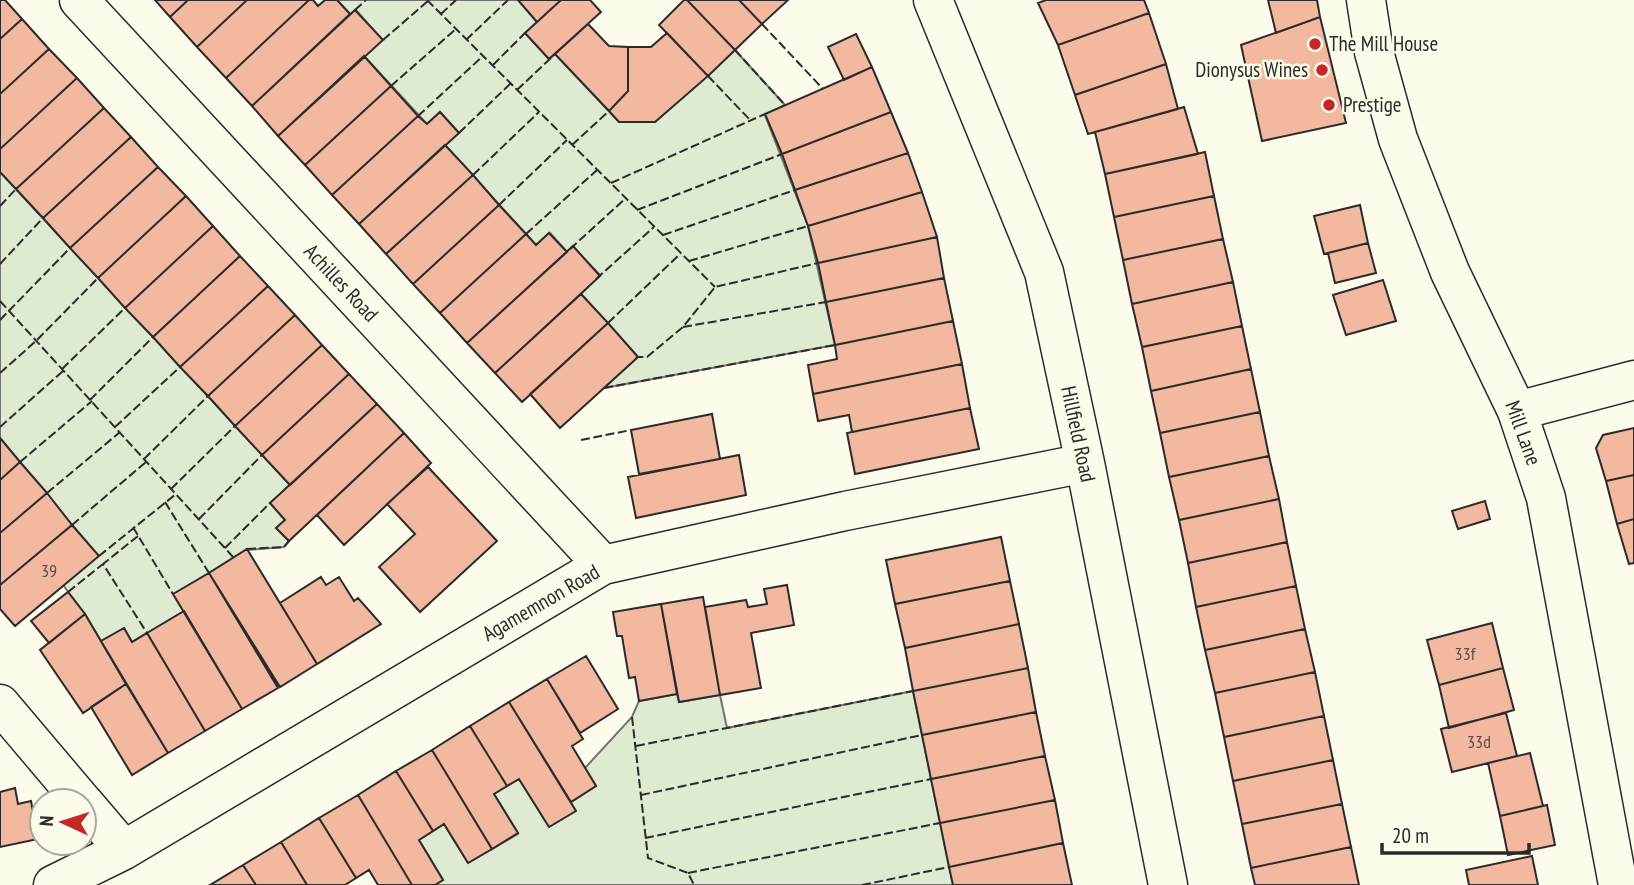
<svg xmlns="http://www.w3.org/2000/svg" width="1634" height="885" viewBox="0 0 1634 885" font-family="'PT Sans Narrow',sans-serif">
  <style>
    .green { fill: #deebd1; stroke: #74746e; stroke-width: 2 }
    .building { fill: #f2b8a0; stroke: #2b2b2b; stroke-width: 2 }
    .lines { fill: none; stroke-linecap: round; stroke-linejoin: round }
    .minor-casing { stroke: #2b2b2b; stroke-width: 41 }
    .minor { stroke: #fdfbea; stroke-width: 38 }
    .fence { stroke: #2b2b2b; stroke-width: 2; stroke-dasharray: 9 3.5; stroke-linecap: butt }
    .poi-dot { fill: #c62828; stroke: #fdfbea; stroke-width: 2.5 }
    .labels { text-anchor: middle; stroke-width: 5; stroke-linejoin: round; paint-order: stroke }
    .number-label { font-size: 18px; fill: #5d4e48 }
    .poi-label { font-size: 21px; fill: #2b2b2b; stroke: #fdfbea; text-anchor: start }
    .street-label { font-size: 21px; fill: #2b2b2b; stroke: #fdfbea }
  </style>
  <rect width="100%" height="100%" fill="#fdfbea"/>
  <path class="green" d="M337,0H518L537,22L525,33L549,59L555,54L619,122H655L735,50L785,105L765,115L808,226L835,345L604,388L638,357L581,294L600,275L573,247L567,252L550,233L536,245L526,234L445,145L459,133L440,112L427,124L364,56L382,40L356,10L350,14Z
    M0,172L290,485L270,503L285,520L276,528L289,541L284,547L247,550L174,594L184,611L132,642L124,628L101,641L85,614L63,585L98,556L0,438Z
    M913,691L953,885H435L443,880L419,840L444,824L468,863L518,834L494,794L519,779L549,827L575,811L571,802L596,786L585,768L632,717L639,701L677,694L679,702L720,695L727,728Z"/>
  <path class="building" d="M0,0H5L22,19L0,39Z
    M155,0H188L170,17Z
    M188,0H247L197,47L170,17Z
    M247,0H309L226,78L197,47Z
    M309,0H313L318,6L325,0H337L350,14L252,106L226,78Z
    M518,0H561L537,22Z
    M561,0H590L601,12L549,59L525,33Z
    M684,0H687L735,50L708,76L659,25Z
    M687,0H739L762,24L735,50Z
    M739,0H788L762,24Z
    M1046,0H1144L1149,13L1058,45L1038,3Z
    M1268,0H1317L1320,17L1276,33Z
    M355,10L383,40L278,136L252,106Z
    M1149,13L1166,64L1075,95L1058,45Z
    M1320,17L1346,123L1262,141L1241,45Z
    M22,19L49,49L0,94V39Z
    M588,24L609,46L628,47V91L609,111L555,54Z
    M667,33L708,76L655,122H619L609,111L628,91V47H651Z
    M856,34L872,67L844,80L828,47Z
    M49,49L77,78L0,149V94Z
    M364,56L391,86L305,165L278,136Z
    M1166,64L1178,109L1088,134L1075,95Z
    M872,67L891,112L782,154L765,114Z
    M77,78L104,108L16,189L0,172V149Z
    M391,86L418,116L332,195L305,165Z
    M1184,107L1198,154L1105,174L1095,132Z
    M104,108L131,137L43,218L16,189Z
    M440,112L459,133L359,224L332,195L418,116L427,124Z
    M891,112L908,153L795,190L782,154Z
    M131,137L158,167L70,248L43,218Z
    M445,145L473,175L386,254L359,224Z
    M1205,152L1214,196L1114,217L1105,174Z
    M908,153L922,192L808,226L795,190Z
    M158,167L186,196L98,278L70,248Z
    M473,175L499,205L413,284L386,254Z
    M922,192L937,237L818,263L808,226Z
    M186,196L213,226L125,308L98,278Z
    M1214,196L1223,239L1123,260L1114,217Z
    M499,205L526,234L440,313L413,284Z
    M1360,205L1368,243L1324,254L1314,216Z
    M213,226L240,256L153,337L125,308Z
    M549,233L567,252L467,343L440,313L526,234L536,245Z
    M937,237L944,278L826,302L818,263Z
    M1223,239L1233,282L1132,304L1123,260Z
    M1368,243L1376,273L1335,283L1328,253Z
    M573,246L600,276L495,373L467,343Z
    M240,256L268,286L180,367L153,337Z
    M944,278L953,321L835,345L826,302Z
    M1383,280L1396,321L1346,335L1333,295Z
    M1233,282L1242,326L1142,347L1132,304Z
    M268,286L295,315L208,396L180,367Z
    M581,294L608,323L522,402L495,373Z
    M295,315L322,345L235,426L208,396Z
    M953,321L962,364L813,394L808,365L837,359L835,345Z
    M608,323L638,357L560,428L530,394Z
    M1242,326L1251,369L1151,391L1142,347Z
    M322,345L349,374L262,455L235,426Z
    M962,364L970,408L852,432L849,415L818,421L813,394Z
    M1251,369L1260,412L1160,433L1151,391Z
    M349,374L377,404L290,485L262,455Z
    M377,404L404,433L289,541L276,528L285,520L270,503Z
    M970,408L979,449L855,474L847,433Z
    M1260,412L1269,456L1169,477L1160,433Z
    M712,414L720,459L639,474L631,430Z
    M1634,428V475L1606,481L1596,448L1603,435Z
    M404,433L431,463L344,545L317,515Z
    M0,438L20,462L0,480Z
    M739,455L746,495L636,518L628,477Z
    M1269,456L1279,499L1179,520L1169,477Z
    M20,462L47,493L0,533V480Z
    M428,467L497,541L420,612L379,567L415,534L387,504Z
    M1634,475V519L1617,524L1606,481Z
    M47,493L72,525L0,585V533Z
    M1279,499L1287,542L1188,563L1179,520Z
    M1485,501L1490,519L1458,529L1452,511Z
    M1634,519V563L1629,564L1617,524Z
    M72,525L99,556L15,626L0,609V585Z
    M1001,537L1010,581L895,604L886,560Z
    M1287,542L1296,586L1196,607L1188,563Z
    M247,549L317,664L280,687L209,573Z
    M209,573L278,688L242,709L173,594Z
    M321,577L326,585L339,577L354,601L358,598L381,624L317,664L280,603Z
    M1010,581L1019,624L905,648L895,604Z
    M787,585L794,625L751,633L761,688L720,695L705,607L746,600L748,607L767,604L764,589Z
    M1296,586L1305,629L1205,650L1196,607Z
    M68,592L85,614L49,643L31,621Z
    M703,597L720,695L679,702L661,604Z
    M661,604L677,694L639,701L635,677L629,678L622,636H617L613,612Z
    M184,611L242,709L205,731L147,633Z
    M85,614L126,684L83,713L40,650Z
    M1492,623L1503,668L1439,685L1427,640Z
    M1019,624L1028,668L913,691L905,648Z
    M124,628L132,642L147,633L205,731L168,753L101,641Z
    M1305,629L1315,672L1215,693L1205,650Z
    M586,656L618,709L580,733L547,679Z
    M1028,668L1036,712L922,735L913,691Z
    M1503,668L1514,710L1449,728L1439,685Z
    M1315,672L1324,716L1224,737L1215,693Z
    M547,679L583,739L572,746L596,786L571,802L509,702Z
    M126,684L168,753L132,775L91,707Z
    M509,702L576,811L549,827L519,779L507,786L470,726Z
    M1036,712L1045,756L931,779L922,735Z
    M1506,713L1517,756L1452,772L1441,729Z
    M1324,716L1333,760L1233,781L1224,737Z
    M470,726L507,786L494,794L518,833L492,849L432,750Z
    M432,750L492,849L468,863L444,824L433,831L396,771Z
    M1530,753L1543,806L1500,816L1488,763Z
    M1045,756L1055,800L940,823L931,779Z
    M1333,760L1342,804L1242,824L1233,781Z
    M396,771L433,831L419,840L443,880L435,885H412L358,795Z
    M15,788L18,804L31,801L38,839L0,847V792Z
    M358,795L412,885H378L369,870L356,878L319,818Z
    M1055,800L1063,843L949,867L940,823Z
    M1342,804L1351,847L1251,868L1242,824Z
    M1547,805L1555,845L1508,855L1500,816Z
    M319,818L356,878L345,885H307L281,842Z
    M281,842L307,885H256L243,865Z
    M1063,843L1072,885H953L949,867Z
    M1351,847L1359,885H1255L1251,868Z
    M1532,856L1538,885H1469L1466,870Z
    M243,865L256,885H210Z"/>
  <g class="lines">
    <defs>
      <path id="minor" d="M79,0L603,565
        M933,0L1044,272L1085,463L1168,885
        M1366,0L1374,52L1398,139L1450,272L1517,411L1546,498L1618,885
        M1517,411L1634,380
        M0,704L82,801
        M84,803L124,850
        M53,885L124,850L603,565L845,511L1085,463"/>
    </defs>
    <use href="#minor" class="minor-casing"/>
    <use href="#minor" class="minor"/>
    <path class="fence" d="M427,0L715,287
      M355,10L366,0
      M441,14L456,0
      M762,24L823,89
      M383,40L428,1
      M466,40L508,0
      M735,50L785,105
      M493,65L525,33
      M708,76L751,121
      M391,86L456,29
      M517,90L553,56
      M418,116L483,56
      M459,133L511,83
      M572,145L609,111
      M473,175L539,112
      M611,183L765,114
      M499,205L567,140
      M0,206L16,189
      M637,210L782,154
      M526,234L597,170
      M663,235L795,190
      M570,249L626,198
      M689,261L808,226
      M0,264L43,218
      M596,279L654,227
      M0,301L234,558
      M0,320L70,248
      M608,323L681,253
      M683,327L826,302
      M635,359L638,357H647L683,327L715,287L818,263
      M62,369L125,308
      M0,373L36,341L98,278
      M604,388L835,345
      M90,400L153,337
      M0,427L63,371
      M115,427L180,367
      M581,440L631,430
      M144,459L208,396
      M20,462L92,401
      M171,489L235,426
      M47,493L120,432
      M165,502L209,573
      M199,519L262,455
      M72,525L146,462
      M133,527L173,594
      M138,536L103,564L147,633
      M225,548L270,503
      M247,549L284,547L289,541
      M99,556L176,494
      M68,592L103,564
      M632,717L648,858L688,873L694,885
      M636,746L913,691
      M641,795L922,735
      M645,838L931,779
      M688,873L940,823
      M862,885L949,867"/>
  </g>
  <g class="poi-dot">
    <circle cx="1315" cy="44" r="7"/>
    <circle cx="1322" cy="70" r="7"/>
    <circle cx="1329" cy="105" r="7"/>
  </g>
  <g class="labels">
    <g class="number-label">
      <text x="49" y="577">39</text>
      <text x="1465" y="660">33f</text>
      <text x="1479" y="748">33d</text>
    </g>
    <g class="poi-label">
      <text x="1329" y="51">The Mill House</text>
      <text x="1308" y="77" text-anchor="end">Dionysus Wines</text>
      <text x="1343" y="112">Prestige</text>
    </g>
    <g class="street-label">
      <text transform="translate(341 283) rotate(47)" y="7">Achilles Road</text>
      <text transform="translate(1523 433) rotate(70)" y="7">Mill Lane</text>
      <text transform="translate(1078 434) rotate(78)" y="7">Hillfield Road</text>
      <text transform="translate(541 603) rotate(-30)" y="7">Agamemnon Road</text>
    </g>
  </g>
  <g transform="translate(63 822) rotate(274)"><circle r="33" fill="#fdfbea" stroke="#a9a89e" stroke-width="2"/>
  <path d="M0-5L12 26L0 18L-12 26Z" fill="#c62828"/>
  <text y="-10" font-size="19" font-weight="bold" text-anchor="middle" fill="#2b2b2b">N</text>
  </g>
  <path d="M1382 843v10h147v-10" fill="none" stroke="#2b2b2b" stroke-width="3.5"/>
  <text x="1392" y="843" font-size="21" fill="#2b2b2b" stroke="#fdfbea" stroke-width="5" paint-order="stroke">20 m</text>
</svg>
